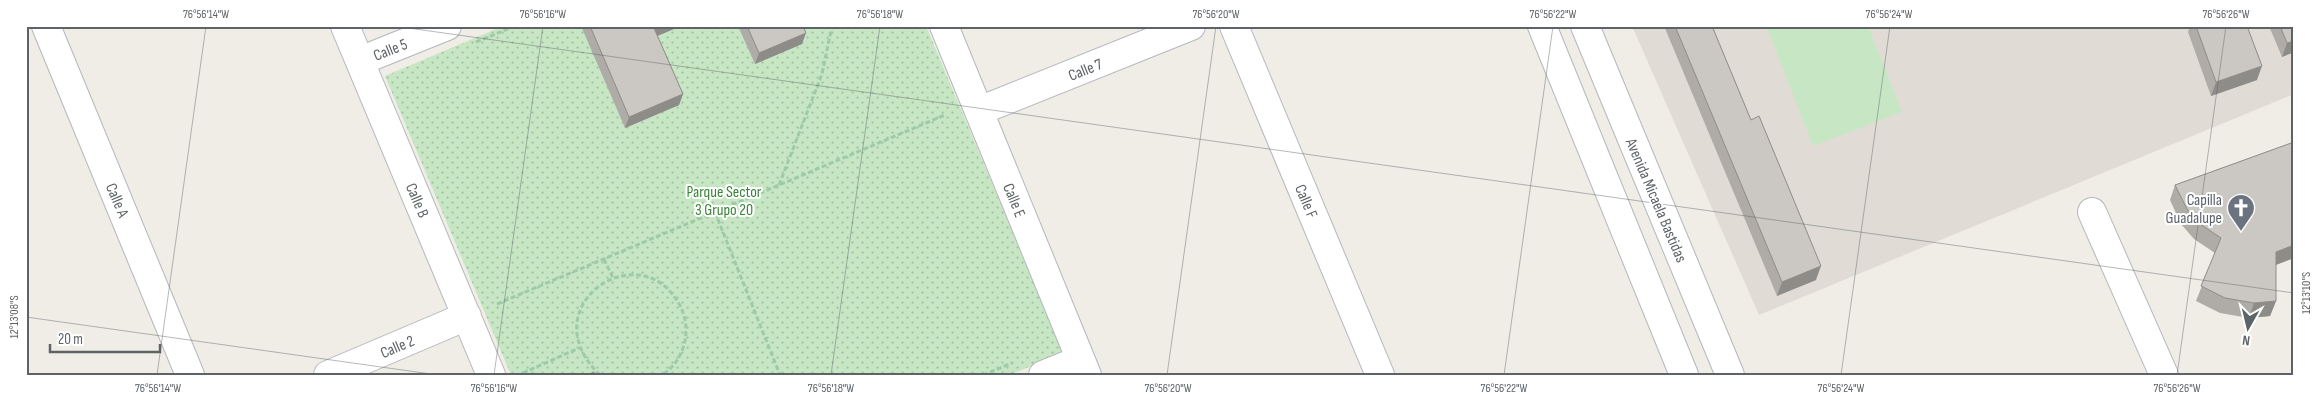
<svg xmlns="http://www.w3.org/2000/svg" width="2320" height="401" viewBox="0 0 2320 401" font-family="'Sofia Sans Condensed',sans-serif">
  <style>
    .education { fill: #e0dcd5 }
    .green { fill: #c7e7c4 }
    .park { fill: url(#park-dots) }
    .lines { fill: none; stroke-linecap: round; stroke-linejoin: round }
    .minor-casing { stroke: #b4b7bb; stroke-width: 30 }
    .path { stroke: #9ecaa7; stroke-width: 3; stroke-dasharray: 5 2.5; stroke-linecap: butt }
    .minor { stroke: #fff; stroke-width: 28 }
    .wall { fill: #afaca8 }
    .shaded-wall { fill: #8e8c88 }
    .building { fill: #cbc8c3; stroke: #8e8c88 }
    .ticks { fill: none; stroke: #5e6367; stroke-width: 1; stroke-opacity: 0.45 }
    .labels { text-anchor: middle; stroke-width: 4; stroke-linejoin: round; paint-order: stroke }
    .street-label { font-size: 16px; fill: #5e6367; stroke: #fff }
    .park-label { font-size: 16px; fill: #3a8437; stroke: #fff }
    .worship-label { font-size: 16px; fill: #5b616d; stroke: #fff; text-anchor: end }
    .neatline { fill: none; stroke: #5e6367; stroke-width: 2 }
    .ticks-label { font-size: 12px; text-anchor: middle; fill: #5e6367 }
  </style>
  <defs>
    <pattern id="park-dots" width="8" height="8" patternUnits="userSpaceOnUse" patternTransform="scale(1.25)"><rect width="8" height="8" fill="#c7e7c4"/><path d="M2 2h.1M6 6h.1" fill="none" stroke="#a5bfa3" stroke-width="1.8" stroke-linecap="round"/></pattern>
  </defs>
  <rect width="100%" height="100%" fill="#f0ede7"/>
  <path class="education" d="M1632,26H2294V94L1759,315Z"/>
  <path class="green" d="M1766,26H1868L1902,112L1813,146Z"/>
  <path class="park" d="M503,26H926L1063,353L1009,375H511L385,76Z"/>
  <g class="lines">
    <defs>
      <path id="minor" d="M46,26L190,375
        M345,26L491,375
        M944,26L1087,375
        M1234,26L1380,375
        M1542,26L1684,375
        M1585,26L1730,375
        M360,61L447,26
        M979,111L1191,26
        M2092,212L2164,375
        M328,375L467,316
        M1043,375L1080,360"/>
    </defs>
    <use href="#minor" class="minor-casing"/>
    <path class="path" d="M476,42L515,26
      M779,185L822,74L832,26
      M715,212L780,375
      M604,259L613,278
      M497,304L945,115
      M523,373L579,348
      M600,375C532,310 630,239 673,295C681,305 686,316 686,330C686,347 678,365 662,375
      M983,375L1012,363"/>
    <use href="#minor" class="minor"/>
  </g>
  <path class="wall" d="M581,26H681L657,36L683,94L679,105L625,128Z
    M738,26H803L802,44L755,64Z
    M1664,26H1712L1816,280L1777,296Z
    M2190,26H2247L2257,80L2211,96L2188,32Z
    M2269,26H2294V52L2282,57Z
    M2294,142V258L2276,265V301L2270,316L2249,318L2220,313L2196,301L2215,253L2194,239L2181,224L2170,200L2175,185Z"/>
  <path class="shaded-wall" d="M658,26H681L650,39L654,28Z
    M806,33L802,44L755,64L759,53Z
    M2294,41V52L2282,57L2287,43Z
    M2262,66L2257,80L2211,96L2216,82Z
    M683,94L679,105L625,128L629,117Z
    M2294,245V258L2270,267L2276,252Z
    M1821,266L1816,280L1777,296L1782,282Z
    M2276,301L2270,316L2249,318L2254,303Z"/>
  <path class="building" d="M590,26H658L654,28L683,94L629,117Z
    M747,26H803L806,33L759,53Z
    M1675,26H1712L1751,120L1759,116L1821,266L1782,282Z
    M2196,26H2247L2262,66L2216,82Z
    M2280,26H2294V41L2287,43Z
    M2294,142V245L2276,252V301L2254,303L2225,298L2201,286L2221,238L2200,224L2187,209L2175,185Z
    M594,372L595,375H587Z"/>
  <path class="ticks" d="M394,26L2294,293M26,317L438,375M157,375L206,26M494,375L543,26M831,375L880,26M1167,375L1216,26M1504,375L1553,26M1841,375L1890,26M2177,375L2226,26"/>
  <defs>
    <symbol id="church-pin" viewBox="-11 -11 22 30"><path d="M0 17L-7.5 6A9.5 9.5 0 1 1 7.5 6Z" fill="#6b7280" stroke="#fff"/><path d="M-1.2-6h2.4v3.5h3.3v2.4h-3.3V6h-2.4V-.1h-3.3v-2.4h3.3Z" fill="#fff"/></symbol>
  </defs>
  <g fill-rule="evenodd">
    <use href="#church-pin" x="2225" y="192" width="32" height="43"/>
  </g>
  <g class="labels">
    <g class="street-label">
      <text transform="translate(390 49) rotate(-22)" y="6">Calle 5</text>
      <text transform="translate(1085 69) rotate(-22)" y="6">Calle 7</text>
      <text transform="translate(118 200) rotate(67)" y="6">Calle A</text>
      <text transform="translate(418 200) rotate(67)" y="6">Calle B</text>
      <text transform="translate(1015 200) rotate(68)" y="6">Calle E</text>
      <text transform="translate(1657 200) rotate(67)" y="6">Avenida Micaela Bastidas</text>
      <text transform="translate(1307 201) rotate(67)" y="6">Calle F</text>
      <text transform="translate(397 346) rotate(-23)" y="6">Calle 2</text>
    </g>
    <g class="park-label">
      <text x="724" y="197">Parque Sector<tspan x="724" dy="18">3 Grupo 20</tspan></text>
    </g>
    <g class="worship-label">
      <text x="2222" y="205">Capilla<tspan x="2222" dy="18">Guadalupe</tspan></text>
    </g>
  </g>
  <rect width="2320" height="401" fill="none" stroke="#ffffff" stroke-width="55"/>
  <g transform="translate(2248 328) rotate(188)" stroke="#ffffff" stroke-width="4" paint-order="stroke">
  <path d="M0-4L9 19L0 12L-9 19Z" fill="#5e6367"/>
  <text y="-8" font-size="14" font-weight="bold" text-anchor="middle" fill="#5e6367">N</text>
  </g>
  <path d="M50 344v8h110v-8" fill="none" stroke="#5e6367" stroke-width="2.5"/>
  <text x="58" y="344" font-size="15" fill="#5e6367" stroke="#ffffff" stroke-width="4" paint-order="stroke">20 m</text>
  <rect x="28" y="28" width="2264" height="346" class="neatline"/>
  <g class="ticks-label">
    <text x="206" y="18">76°56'14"W</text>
    <text x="543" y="18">76°56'16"W</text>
    <text x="880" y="18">76°56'18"W</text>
    <text x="1216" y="18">76°56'20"W</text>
    <text x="1553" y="18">76°56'22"W</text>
    <text x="1889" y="18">76°56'24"W</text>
    <text x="2226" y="18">76°56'26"W</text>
    <text transform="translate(2306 293) rotate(-90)" y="4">12°13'10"S</text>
    <text transform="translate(14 317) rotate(-90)" y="4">12°13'08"S</text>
    <text x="158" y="392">76°56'14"W</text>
    <text x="494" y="392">76°56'16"W</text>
    <text x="831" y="392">76°56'18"W</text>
    <text x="1168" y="392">76°56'20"W</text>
    <text x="1504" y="392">76°56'22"W</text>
    <text x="1841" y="392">76°56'24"W</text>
    <text x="2177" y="392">76°56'26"W</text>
  </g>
</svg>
